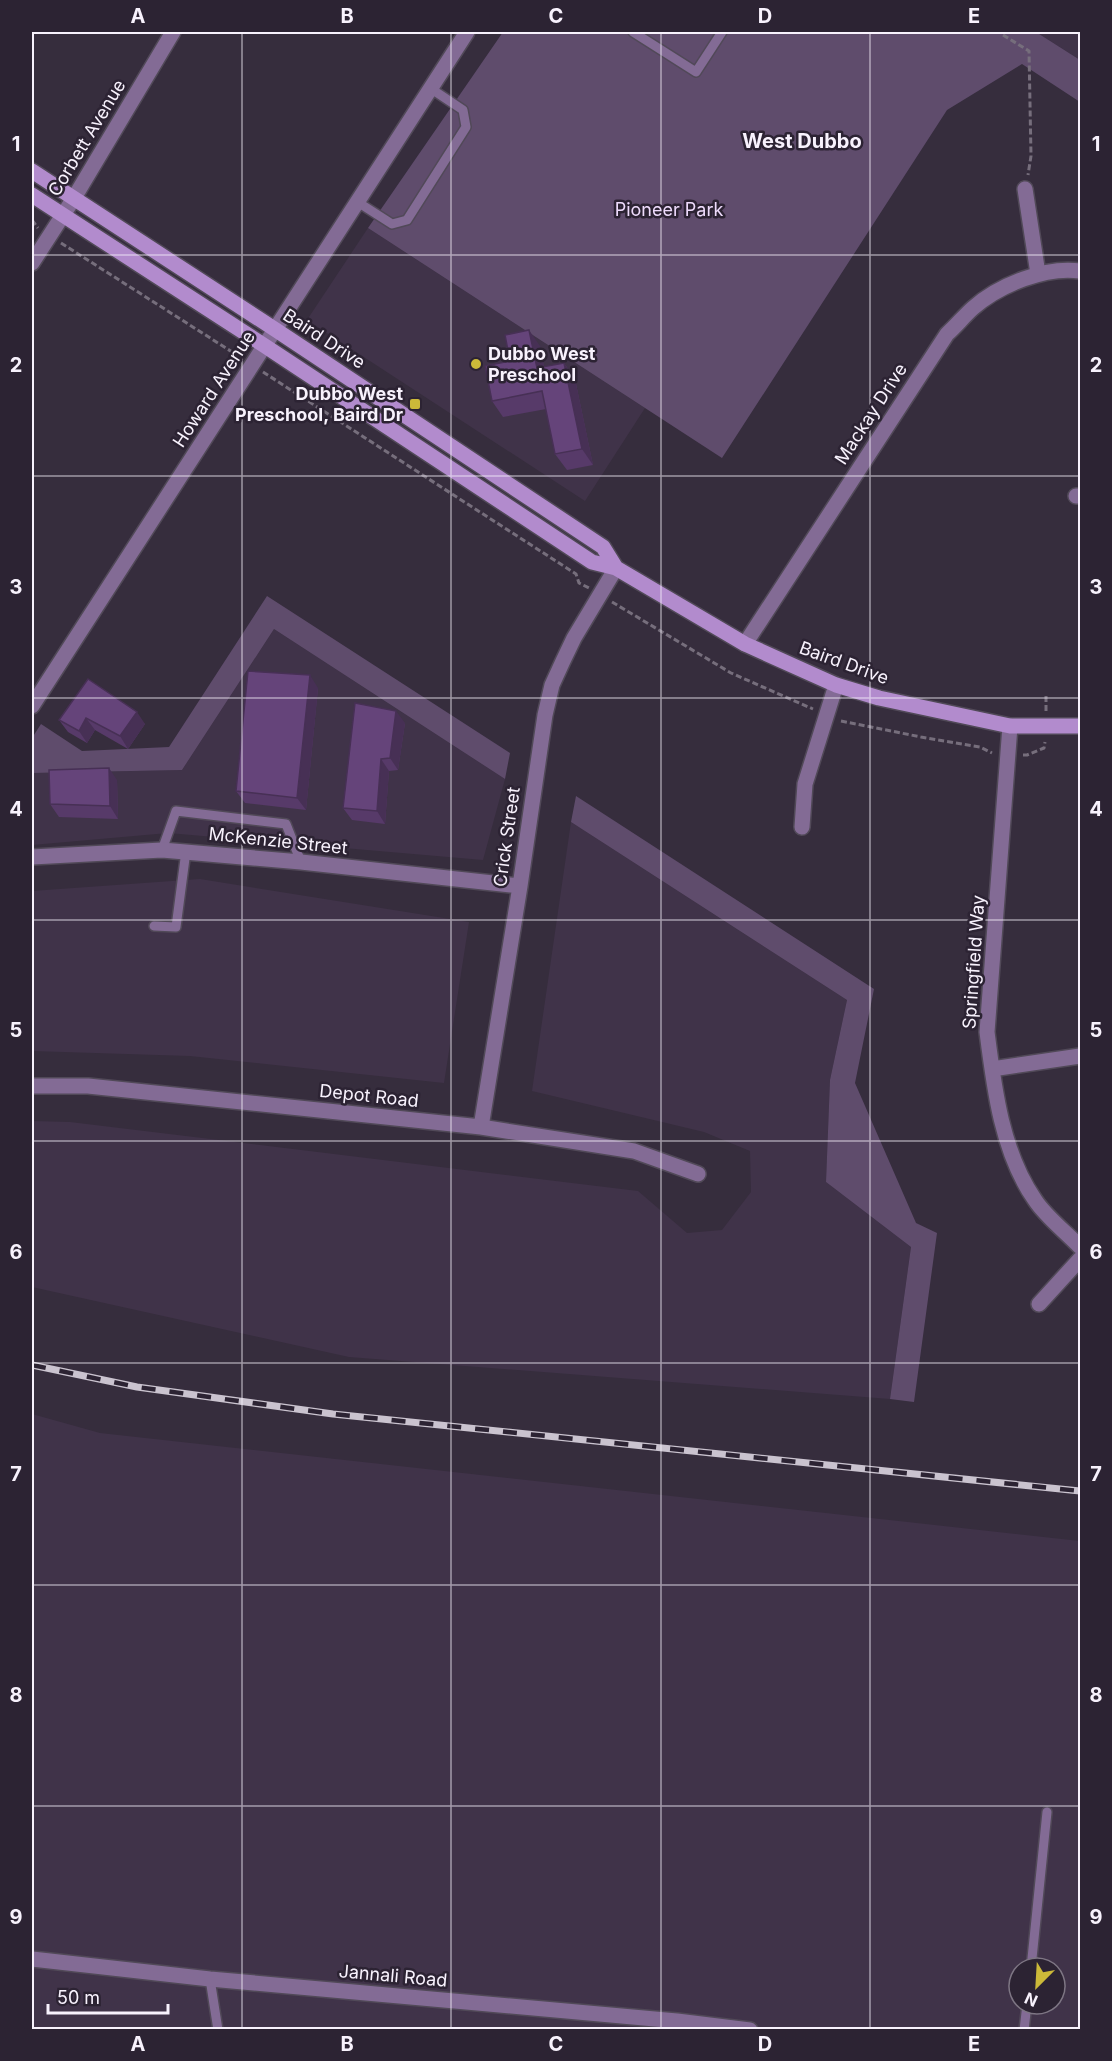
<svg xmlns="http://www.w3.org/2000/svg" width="1112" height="2061" viewBox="0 0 1112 2061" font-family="Inter,sans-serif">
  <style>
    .built { fill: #403349; fill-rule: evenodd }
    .green { fill: #5f4c6c }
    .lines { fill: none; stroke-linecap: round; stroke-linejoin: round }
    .lane-casing { stroke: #514958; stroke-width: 12 }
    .street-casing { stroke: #514958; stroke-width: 18 }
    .secondary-casing { stroke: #514958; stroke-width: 18 }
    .path { stroke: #766e7c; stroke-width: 3; stroke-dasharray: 6 3; stroke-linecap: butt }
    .lane { stroke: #836b95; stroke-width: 9 }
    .street { stroke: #836b95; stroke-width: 15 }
    .secondary { stroke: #b28bcd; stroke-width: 15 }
    .rail-casing { stroke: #cac3cf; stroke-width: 7 }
    .rail { stroke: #2c2333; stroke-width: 4.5; stroke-dasharray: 14; stroke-linecap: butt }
    .wall { fill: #573a69 }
    .shaded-wall { fill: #473055 }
    .building { fill: #65447a; stroke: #473055; stroke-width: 1.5 }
    .grid { fill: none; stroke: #f8f2fd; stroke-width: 1.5; stroke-opacity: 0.55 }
    .poi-dot { fill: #ccb939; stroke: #2c2333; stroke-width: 2 }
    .labels { text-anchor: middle; stroke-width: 5; stroke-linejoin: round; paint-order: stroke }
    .street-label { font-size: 18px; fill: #f8f2fd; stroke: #2c2333 }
    .park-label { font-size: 18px; fill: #eedbfc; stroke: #2c2333 }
    .poi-label { font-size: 18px; font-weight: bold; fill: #f8f2fd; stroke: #2c2333; text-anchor: start }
    .neighbourhood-label { font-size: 20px; font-weight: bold; fill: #f8f2fd; stroke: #2c2333 }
    .neatline { fill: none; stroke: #f8f2fd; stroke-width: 2 }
    .grid-label { font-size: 20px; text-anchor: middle; font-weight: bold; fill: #f8f2fd }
  </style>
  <rect width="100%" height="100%" fill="#362d3d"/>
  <path class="built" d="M1036,32H1080V60Z
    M368,228L645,408L585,501L307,320Z
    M274,629L505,779L483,860L168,833L32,845V773L182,770Z
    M571,822L847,1000L830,1080L826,1182L911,1247L890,1399L349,1357L32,1287V1121L70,1122L638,1191L687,1233L722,1230L751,1192L750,1151L704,1132L532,1091Z
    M200,879L469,922L444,1083L190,1056L32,1051V891Z
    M32,1414L100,1433L1080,1541V2029H32ZM1019,1968H1055V2004H1019Z"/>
  <path class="green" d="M503,32H1036L1080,60V102L1022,64L947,110L722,458L368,228Z
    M267,596L510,753L505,779L274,629L182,770L32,773V738L41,724L82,751L169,747Z
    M576,796L874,989L855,1083L916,1223L937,1233L914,1402L890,1399L911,1247L826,1182L830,1080L847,1000L571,822Z"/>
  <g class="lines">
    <defs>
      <path id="lane" d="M633,32L696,72L722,32
        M356,201L392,224L407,220L466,127L463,110L430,88
        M162,850L176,811L286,824L301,862
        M154,926L176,927L186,851
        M1031,1968L1047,1812
        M210,1979L218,2030
        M1024,2030L1027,2004"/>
      <path id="street" d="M1025,189L1038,274
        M32,263L74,198L173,32
        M1076,496H1080
        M745,644L947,334C956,326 964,316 973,308C999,285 1046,266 1080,271
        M32,706L467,32
        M1010,726L987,1032C994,1088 1002,1153 1035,1200C1046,1217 1067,1233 1080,1247
        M802,827L805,784L836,685
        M32,857L162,850L301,862L520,886
        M992,1069L1080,1056
        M32,1086H88L481,1127L634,1151L698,1174
        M481,1127L520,886L545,715L552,685L563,661L574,638L616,568
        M1039,1304L1080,1259
        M32,1959L210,1979L677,2021L750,2030"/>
      <path id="secondary" d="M32,171L276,330L603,547L616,568
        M32,195L265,346L592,562L616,568L745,644L836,685L879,698L1010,726H1080"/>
    </defs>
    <use href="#lane" class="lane-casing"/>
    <use href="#street" class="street-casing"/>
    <use href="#secondary" class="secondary-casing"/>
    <path class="path" d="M1003,35L1029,51L1031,156L1028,175
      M32,220L38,228
      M61,243L240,357
      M263,372L576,574L579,583L589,588
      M612,602L731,673L813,709
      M1046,711V695
      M841,721L921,737L980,747L992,753
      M1023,755H1027L1044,748L1045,742"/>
    <use href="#lane" class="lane"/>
    <use href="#street" class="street"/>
    <use href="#secondary" class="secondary"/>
    <defs>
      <path id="rail" d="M32,1365L137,1387L333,1414L1080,1491"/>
    </defs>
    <use href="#rail" class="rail-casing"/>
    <use href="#rail" class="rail"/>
  </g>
  <path class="wall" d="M540,346L544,367L564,363L575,379L593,465L567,470L555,454L546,409L503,417L492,401L510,361Z
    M88,679L145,724L128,749L95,730L87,743L68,732L59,720Z
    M318,688L306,810L245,803L236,791Z
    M405,723L398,770L389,771L385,824L352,820L343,808Z
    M117,780L118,819L59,817L50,804Z"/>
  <path class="shaded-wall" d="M529,330L540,346L548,385L537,368Z
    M564,363L575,379L593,465L582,449Z
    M310,675L318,688L306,810L297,798Z
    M396,711L405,723L398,770L390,758Z
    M137,712L145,724L128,749L120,736Z
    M86,718L95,730L87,743L79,731Z
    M381,759L389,771L385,824L377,811Z
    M109,768L117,780L118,819L110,806Z"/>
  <path class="building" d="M529,330L537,368L564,363L582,449L555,454L542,391L492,401L485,366L510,361L505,335Z
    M248,671L310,675L297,798L236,791Z
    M88,679L137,712L120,736L86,718L79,731L59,720Z
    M355,703L396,711L390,758L381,759L377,811L343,808Z
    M109,768L110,806L50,804L49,770Z"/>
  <path class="grid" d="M242,32V2030M451,32V2030M661,32V2030M870,32V2030M32,255H1080M32,476H1080M32,698H1080M32,920H1080M32,1141H1080M32,1363H1080M32,1585H1080M32,1806H1080"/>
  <g class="poi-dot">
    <circle cx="476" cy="364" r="6"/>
    <rect x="409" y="398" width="12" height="12" rx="3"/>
  </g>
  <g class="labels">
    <g class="street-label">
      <text transform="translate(87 138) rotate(-59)" y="6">Corbett Avenue</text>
      <text transform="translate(324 339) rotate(33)" y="6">Baird Drive</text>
      <text transform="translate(214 389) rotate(-57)" y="6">Howard Avenue</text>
      <text transform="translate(871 414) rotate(-57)" y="6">Mackay Drive</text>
      <text transform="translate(844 663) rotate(20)" y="6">Baird Drive</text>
      <text transform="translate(507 837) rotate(-82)" y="6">Crick Street</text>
      <text transform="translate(278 841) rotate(6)" y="6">McKenzie Street</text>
      <text transform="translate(974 962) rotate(-86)" y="6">Springfield Way</text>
      <text transform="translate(369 1096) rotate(6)" y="6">Depot Road</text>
      <text transform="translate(393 1976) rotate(5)" y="6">Jannali Road</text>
    </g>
    <g class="park-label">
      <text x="669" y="216">Pioneer Park</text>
    </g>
    <g class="poi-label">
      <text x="488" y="360">Dubbo West<tspan x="488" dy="21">Preschool</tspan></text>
      <text x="403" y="400" text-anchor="end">Dubbo West<tspan x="403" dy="21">Preschool, Baird Dr</tspan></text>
    </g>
    <g class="neighbourhood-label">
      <text x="802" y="148">West Dubbo</text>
    </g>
  </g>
  <rect width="1112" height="2061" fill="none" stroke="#2c2333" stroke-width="66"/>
  <g transform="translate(1037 1986) rotate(204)"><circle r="28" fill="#2c2333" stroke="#7e7684" stroke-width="1.5"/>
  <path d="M0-4.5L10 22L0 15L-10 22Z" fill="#ccb939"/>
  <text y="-9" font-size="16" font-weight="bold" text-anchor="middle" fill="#f8f2fd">N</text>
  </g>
  <path d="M48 2004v9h120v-9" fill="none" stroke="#f8f2fd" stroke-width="3"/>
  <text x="57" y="2004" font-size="18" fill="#f8f2fd" stroke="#2c2333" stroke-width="4.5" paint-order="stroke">50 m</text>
  <rect x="33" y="33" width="1046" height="1995" class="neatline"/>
  <g class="grid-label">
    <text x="138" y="23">A</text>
    <text x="347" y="23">B</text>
    <text x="556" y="23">C</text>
    <text x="765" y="23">D</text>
    <text x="974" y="23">E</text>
    <text x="16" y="151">1</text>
    <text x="1096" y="151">1</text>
    <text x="16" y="372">2</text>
    <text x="1096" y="372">2</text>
    <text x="16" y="594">3</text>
    <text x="1096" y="594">3</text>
    <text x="16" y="816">4</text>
    <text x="1096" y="816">4</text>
    <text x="16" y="1037">5</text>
    <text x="1096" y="1037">5</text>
    <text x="16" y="1259">6</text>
    <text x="1096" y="1259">6</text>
    <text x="16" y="1481">7</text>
    <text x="1096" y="1481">7</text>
    <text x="16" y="1702">8</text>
    <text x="1096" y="1702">8</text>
    <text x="16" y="1924">9</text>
    <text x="1096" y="1924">9</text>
    <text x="138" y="2051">A</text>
    <text x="347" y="2051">B</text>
    <text x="556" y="2051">C</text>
    <text x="765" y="2051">D</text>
    <text x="974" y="2051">E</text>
  </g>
</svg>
